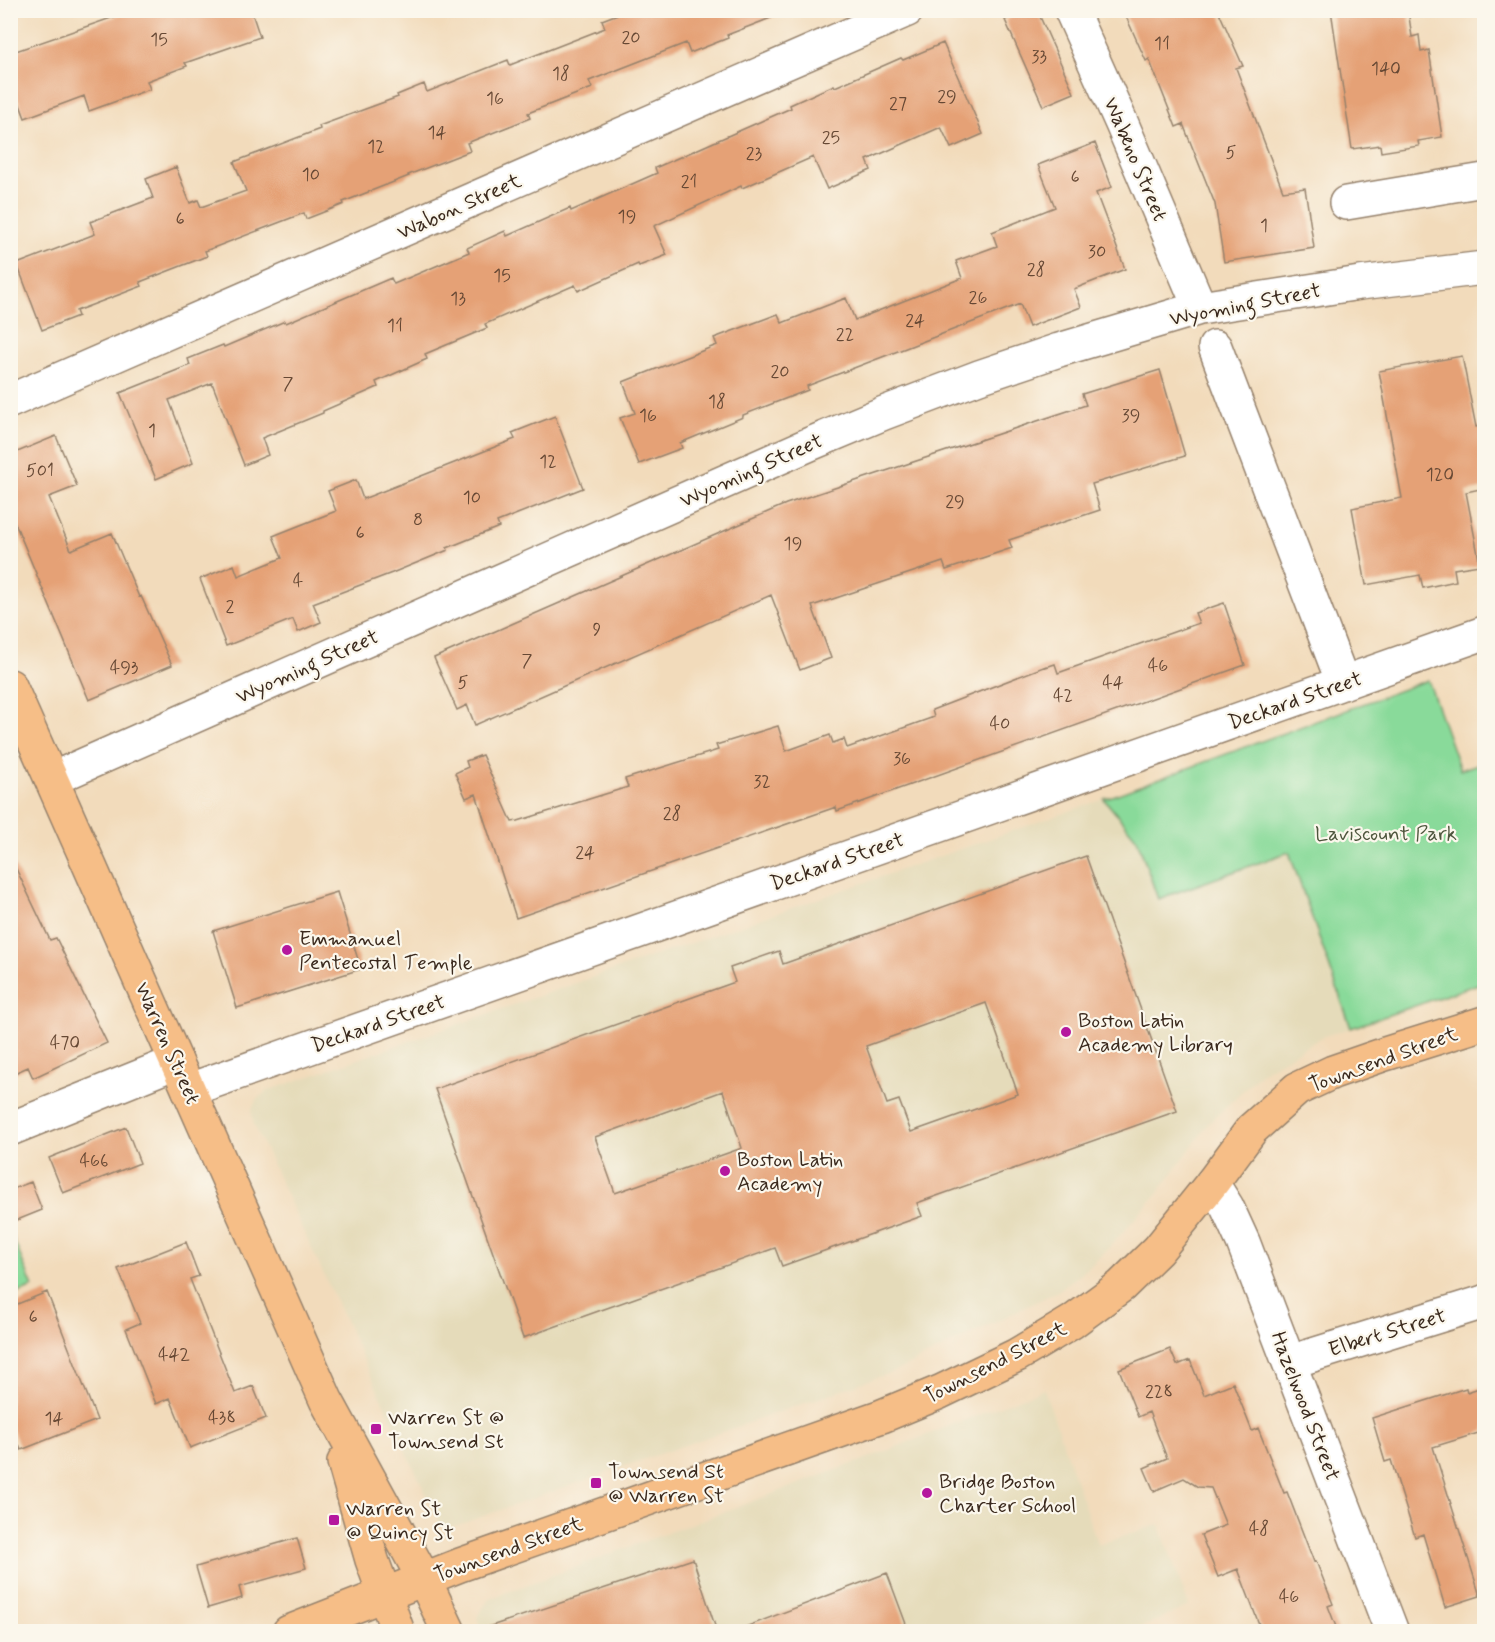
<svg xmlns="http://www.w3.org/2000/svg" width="1495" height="1642" viewBox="0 0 1495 1642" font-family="Mynerve,sans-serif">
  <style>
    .built { fill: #e5dbba }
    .green { fill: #89da9a; stroke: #62825c; stroke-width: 1.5 }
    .building { fill: #e5a176; fill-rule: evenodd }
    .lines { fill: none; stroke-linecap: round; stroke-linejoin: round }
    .minor-casing { stroke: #96826c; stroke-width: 36 }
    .major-casing { stroke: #96826c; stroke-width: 36 }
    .minor { stroke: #fff; stroke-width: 33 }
    .major { stroke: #f6be87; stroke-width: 33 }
    .poi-dot { fill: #b5179e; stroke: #fbf7ec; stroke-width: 2 }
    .labels { text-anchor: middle; stroke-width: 4.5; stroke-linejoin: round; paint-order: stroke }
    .number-label { font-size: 18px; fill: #664834 }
    .street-label { font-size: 21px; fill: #3b2a1e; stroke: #fbf7ec }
    .park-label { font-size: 21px; fill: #4e563d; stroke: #fbf7ec }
    .poi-label { font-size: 21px; fill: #3b2a1e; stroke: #fbf7ec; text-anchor: start }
  </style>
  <rect width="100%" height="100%" fill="#fbf7ec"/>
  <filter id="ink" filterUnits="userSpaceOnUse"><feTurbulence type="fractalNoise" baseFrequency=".0167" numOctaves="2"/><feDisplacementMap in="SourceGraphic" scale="12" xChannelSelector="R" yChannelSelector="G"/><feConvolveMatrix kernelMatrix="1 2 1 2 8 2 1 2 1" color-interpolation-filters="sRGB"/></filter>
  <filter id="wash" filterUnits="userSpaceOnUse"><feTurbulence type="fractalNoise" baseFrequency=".008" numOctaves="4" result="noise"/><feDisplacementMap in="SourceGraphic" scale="24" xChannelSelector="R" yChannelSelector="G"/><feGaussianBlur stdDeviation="1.35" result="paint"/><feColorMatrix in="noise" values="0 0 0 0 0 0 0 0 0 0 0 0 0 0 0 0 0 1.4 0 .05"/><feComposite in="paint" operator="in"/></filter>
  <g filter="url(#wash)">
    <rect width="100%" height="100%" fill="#f2dbbb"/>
    <path class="built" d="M1104,799L1137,839L1158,899L1289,851L1351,1028L1324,1036L1261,1073L1209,1123L1158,1193L1102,1255L1087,1269L1058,1291L898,1370L455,1526L446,1527L440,1524L254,1125L251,1111L256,1100L267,1091Z
      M1044,1389L1098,1545L1159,1524L1189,1606L1131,1632H483L477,1617L489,1599L858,1462Z"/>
    <path class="green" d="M1428,680L1460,770L1484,762V982L1351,1028L1289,852L1158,899L1137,839L1104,799Z
      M10,1231L33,1287L11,1296H10Z"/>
    <g id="blocks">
      <path class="building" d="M134,10H251L260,37L185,63L187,66L147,81L150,89L89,111L84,96L25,118L10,78V53Z
        M628,10H786V12L727,35L728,38L690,53L686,43L589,81L592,88L528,113L530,118L467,143L470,151L408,175L409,176L343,202L344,204L306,219L304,213L205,251L207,256L140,282L142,286L76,311L78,316L42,330L17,264L95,234L90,222L153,198L146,179L176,167L190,203L198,200L201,207L246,191L234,162L320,129L319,126L398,97L397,95L424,84L427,92L508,60L510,65L605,28L602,20Z
        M1025,10H1037L1074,93L1043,106L1005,20Z
        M1123,10H1218L1243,66L1236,68L1283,191L1305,188L1314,248L1224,262L1215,204L1183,124L1176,127L1149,59L1146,61Z
        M1331,10H1408L1412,37L1419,35L1421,52L1429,50L1442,137L1418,141L1419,146L1381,152L1380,145L1352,149Z
        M943,43L983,134L951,148L941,127L867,160L871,170L827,189L813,157L742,188L741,186L654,226L667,255L639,266L638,264L578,291L575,285L485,324L487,328L425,354L427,359L376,382L378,387L323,411V413L262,438L268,455L244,465L212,383L169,400L193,463L156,479L120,393L190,365L188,359L223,345L224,347L285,321L286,323L391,278L394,284L469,252L467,248L505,231L507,236L570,208L571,211L657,173L655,168L791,108L790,105L834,85L835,87L901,58L903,60Z
        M1095,143L1112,187L1096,193L1125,269L1074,289L1081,307L1029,327L1020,304L807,386L808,390L743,415V417L680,443L682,448L639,464L620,418L635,413L623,382L717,345L714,338L778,314L782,323L846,298L855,320L962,278L956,261L997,246L992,232L1055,207L1038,165Z
        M1462,356L1476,427L1485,426V488L1466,492L1480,565L1454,569L1456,581L1423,588L1420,575L1366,585L1352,508L1402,498L1379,371Z
        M1160,370L1185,456L1092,484L1100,510L1009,540L1012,548L946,570L943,562L812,606L831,658L800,670L771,595L475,725L467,705L457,710L434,658L786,504L1086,405L1082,394Z
        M555,416L583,488L497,522L499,527L447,548L448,550L392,573L313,603L321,622L298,632L293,619L226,646L200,579L234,565L238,576L282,558L273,536L336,511L328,491L356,480L363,499L515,439L512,433Z
        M56,436L77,486L49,497L71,550L112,533L139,597L141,596L172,665L89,700L10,511V455Z
        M1224,603L1245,665L837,811L836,807L516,918L476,794L466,798L455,773L468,767L466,761L482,755L512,822L518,821L628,787L625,779L718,750L716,745L778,726L786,751L830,735L833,743L844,739L847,748L934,717L932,710L1046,666V667L1055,664L1058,673L1199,623L1195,613Z
        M10,856L50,940L56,938L107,1043L33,1078L28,1067L10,1075Z
        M1086,856L1177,1111L917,1203L922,1216L782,1266L775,1248L523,1338L435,1089L735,982L730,968L779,951L783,964ZM986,1003L1018,1094L911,1132L899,1100L887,1104L866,1046ZM723,1091L742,1148L615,1193L595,1137Z
        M337,892L361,969L237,1008L213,931Z
        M126,1127L140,1163L63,1193L49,1158Z
        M31,1182L42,1210L10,1223V1190Z
        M186,1242L199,1276L190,1279L235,1393L253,1386L266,1418L190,1448L170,1398L156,1404L126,1329L140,1323L118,1269Z
        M47,1292L97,1420L21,1450L10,1424V1307Z
        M1170,1349L1177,1365L1190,1360L1204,1395L1233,1383L1252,1431L1258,1428L1284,1493L1287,1492L1314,1562L1316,1561L1333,1604L1328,1606L1338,1632H1262L1238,1569L1218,1577L1201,1535L1226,1525L1211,1488L1198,1487L1184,1478L1154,1491L1144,1468L1167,1458L1149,1412L1138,1417L1119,1369Z
        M1485,1386V1431L1433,1447L1480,1596L1445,1607L1423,1534L1415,1537L1391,1460L1385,1462L1372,1418L1466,1388L1467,1392Z
        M297,1538L306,1568L239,1587L242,1598L208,1608L196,1567Z
        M693,1559L717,1632H488V1627Z
        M887,1573L909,1632H740V1629Z"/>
    </g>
  </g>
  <g filter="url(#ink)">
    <use href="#blocks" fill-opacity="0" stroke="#96826c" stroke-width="1.5"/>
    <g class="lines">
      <defs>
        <path id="minor" d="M1071,10L1122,124L1200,308
          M1346,203L1484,180
          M1215,347L1343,683
          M10,401L907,10
          M52,779L810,444L884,413L979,377L1059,350L1200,308L1360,283L1484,268
          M189,1090L1484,633
          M10,1129L176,1062
          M1212,1183L1227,1207L1243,1242L1392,1632
          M1290,1362L1484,1302"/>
        <path id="major" d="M10,686L326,1400L424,1579L449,1632
          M344,1462L372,1560L398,1632
          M289,1632L460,1565L882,1416L940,1392L1017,1355L1072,1322L1121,1286L1158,1250L1212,1183L1252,1129L1297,1089L1333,1072L1385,1054L1484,1023"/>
      </defs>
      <use href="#minor" class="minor-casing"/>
      <use href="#major" class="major-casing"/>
      <use href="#minor" class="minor"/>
      <use href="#major" class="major"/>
    </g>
  </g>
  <g class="poi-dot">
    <circle cx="287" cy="950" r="6"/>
    <circle cx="1066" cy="1032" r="6"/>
    <circle cx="725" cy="1171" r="6"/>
    <rect x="370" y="1423" width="12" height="12" rx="3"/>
    <rect x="590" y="1477" width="12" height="12" rx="3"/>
    <circle cx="927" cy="1493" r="6"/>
    <rect x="328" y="1514" width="12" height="12" rx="3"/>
  </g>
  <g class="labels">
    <g class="number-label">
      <text x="631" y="43">20</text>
      <text x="159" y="45">15</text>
      <text x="1162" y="49">11</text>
      <text x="1039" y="62">33</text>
      <text x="1386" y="74">140</text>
      <text x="561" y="79">18</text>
      <text x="947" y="102">29</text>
      <text x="495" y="104">16</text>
      <text x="898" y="109">27</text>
      <text x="437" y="138">14</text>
      <text x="831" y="143">25</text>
      <text x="376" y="152">12</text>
      <text x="1231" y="158">5</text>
      <text x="754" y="159">23</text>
      <text x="311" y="180">10</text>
      <text x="1075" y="182">6</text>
      <text x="689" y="187">21</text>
      <text x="627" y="222">19</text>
      <text x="180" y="224">6</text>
      <text x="1264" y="231">1</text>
      <text x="1097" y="257">30</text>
      <text x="1036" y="275">28</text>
      <text x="502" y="281">15</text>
      <text x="978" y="303">26</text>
      <text x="458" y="304">13</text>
      <text x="915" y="326">24</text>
      <text x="395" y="331">11</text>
      <text x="845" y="340">22</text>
      <text x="780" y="377">20</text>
      <text x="288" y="389">7</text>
      <text x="717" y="407">18</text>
      <text x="648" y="421">16</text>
      <text x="1131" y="421">39</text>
      <text x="152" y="436">1</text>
      <text x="548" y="467">12</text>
      <text x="40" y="476">501</text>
      <text x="1440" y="480">120</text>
      <text x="472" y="503">10</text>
      <text x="955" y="507">29</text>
      <text x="418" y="525">8</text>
      <text x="360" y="538">6</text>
      <text x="793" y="549">19</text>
      <text x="298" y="586">4</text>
      <text x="230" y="612">2</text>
      <text x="597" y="635">9</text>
      <text x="527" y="666">7</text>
      <text x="1158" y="671">46</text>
      <text x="124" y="673">493</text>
      <text x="463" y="688">5</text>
      <text x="1113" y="688">44</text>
      <text x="1063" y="701">42</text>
      <text x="1000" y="729">40</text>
      <text x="902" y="764">36</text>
      <text x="762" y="787">32</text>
      <text x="672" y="819">28</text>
      <text x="585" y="858">24</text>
      <text x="65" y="1048">470</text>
      <text x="94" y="1166">466</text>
      <text x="33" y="1322">6</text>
      <text x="174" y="1360">442</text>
      <text x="1159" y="1397">228</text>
      <text x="222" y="1423">438</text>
      <text x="54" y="1424">14</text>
      <text x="1259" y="1534">48</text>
      <text x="1289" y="1602">46</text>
    </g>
    <g class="street-label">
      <text transform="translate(1136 159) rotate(67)" y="7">Wabeno Street</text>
      <text transform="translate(459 206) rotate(-24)" y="7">Wabon Street</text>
      <text transform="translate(1245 304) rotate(-11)" y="7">Wyoming Street</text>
      <text transform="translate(751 470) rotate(-24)" y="7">Wyoming Street</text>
      <text transform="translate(307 666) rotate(-24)" y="7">Wyoming Street</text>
      <text transform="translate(1295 700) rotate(-19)" y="7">Deckard Street</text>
      <text transform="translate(837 861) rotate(-19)" y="7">Deckard Street</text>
      <text transform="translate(378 1023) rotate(-19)" y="7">Deckard Street</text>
      <text transform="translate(168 1043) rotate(66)" y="7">Warren Street</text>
      <text transform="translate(1383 1059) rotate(-20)" y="7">Townsend Street</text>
      <text transform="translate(1387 1332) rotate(-17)" y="7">Elbert Street</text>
      <text transform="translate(995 1362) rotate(-27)" y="7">Townsend Street</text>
      <text transform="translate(1306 1406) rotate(69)" y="7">Hazelwood Street</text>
      <text transform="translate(508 1549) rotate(-20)" y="7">Townsend Street</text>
    </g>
    <g class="park-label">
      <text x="1386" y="840">Laviscount Park</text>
    </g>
    <g class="poi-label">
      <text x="299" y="945">Emmanuel<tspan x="299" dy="24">Pentecostal Temple</tspan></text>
      <text x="1078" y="1027">Boston Latin<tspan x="1078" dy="24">Academy Library</tspan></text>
      <text x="737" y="1166">Boston Latin<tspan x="737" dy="24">Academy</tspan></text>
      <text x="388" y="1424">Warren St @<tspan x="388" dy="24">Townsend St</tspan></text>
      <text x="608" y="1478">Townsend St<tspan x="608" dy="24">@ Warren St</tspan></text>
      <text x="939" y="1488">Bridge Boston<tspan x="939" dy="24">Charter School</tspan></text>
      <text x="346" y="1515">Warren St<tspan x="346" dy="24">@ Quincy St</tspan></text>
    </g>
  </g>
  <rect width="1495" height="1642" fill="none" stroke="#fbf7ec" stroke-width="36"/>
</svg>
